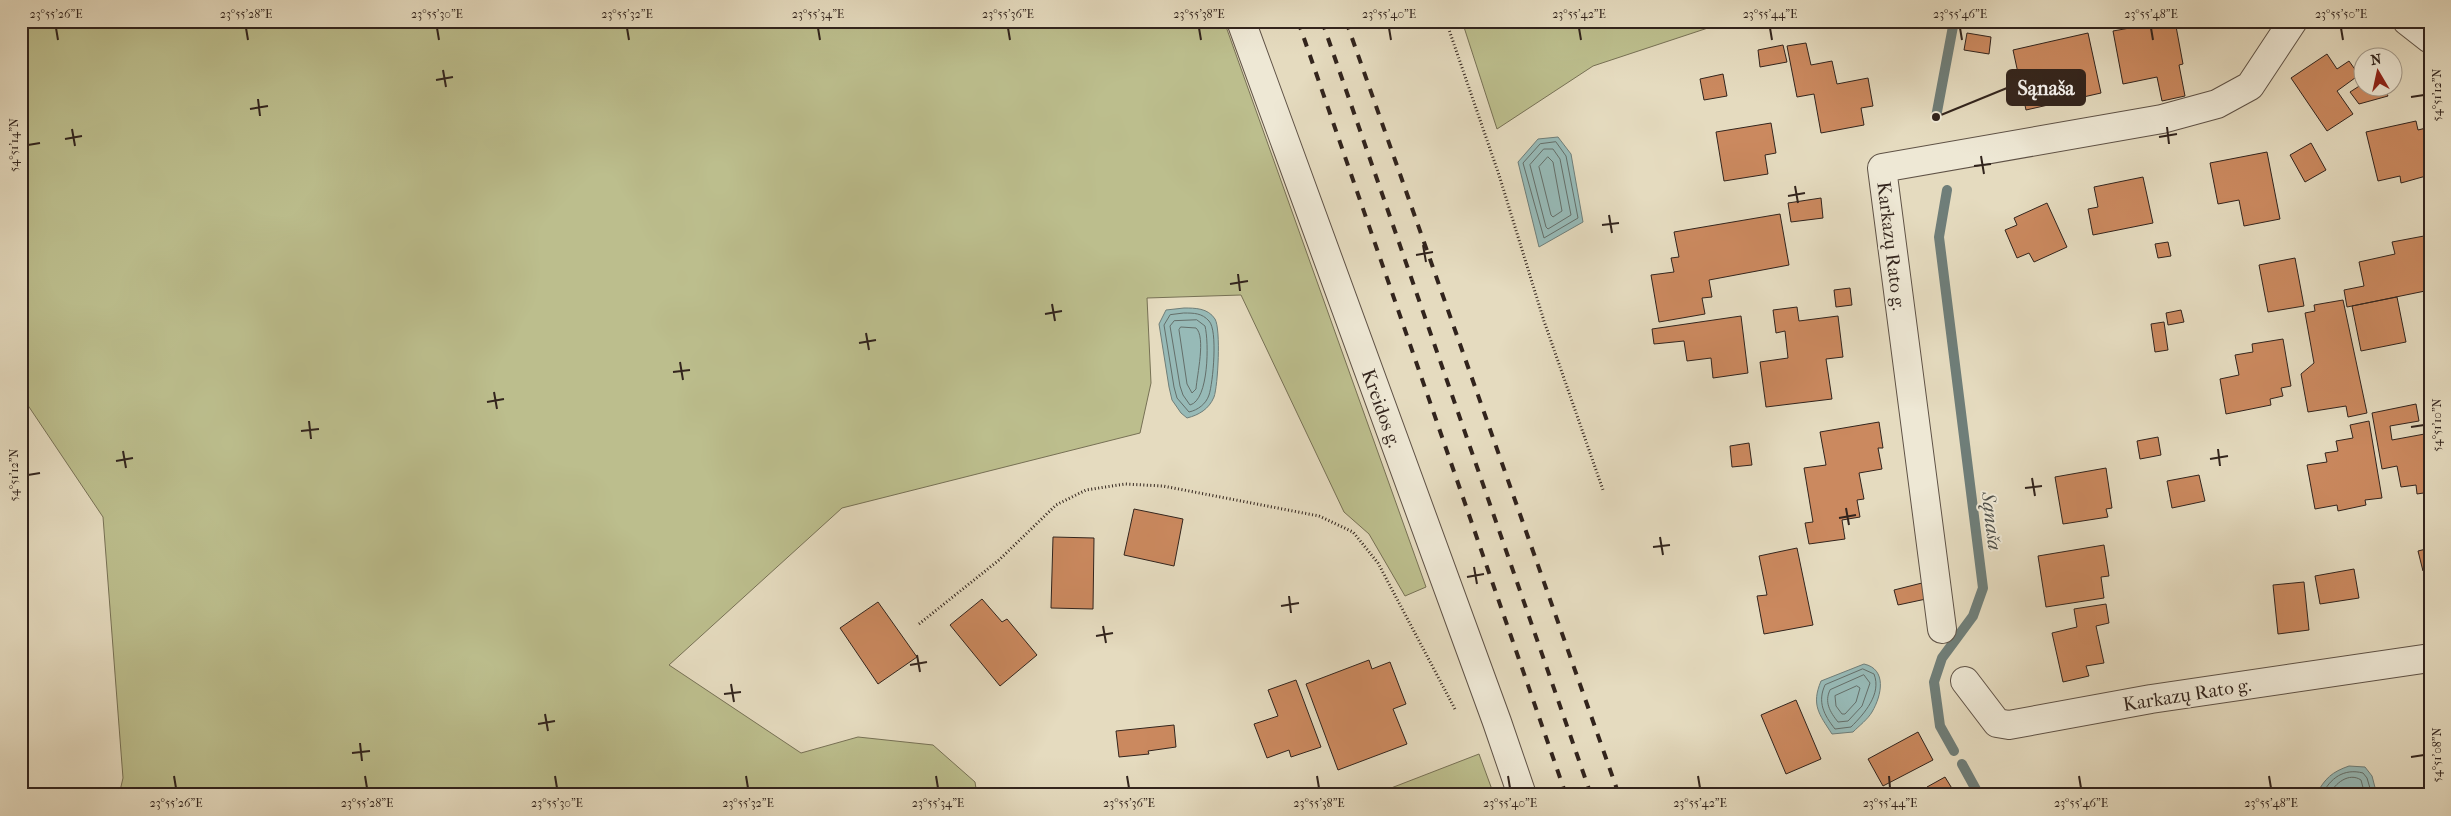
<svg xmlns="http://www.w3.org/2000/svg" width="2451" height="816" viewBox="0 0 2451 816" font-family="'IM FELL French Canon',serif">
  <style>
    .green { fill: #bcbe8d; stroke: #777155 }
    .water { fill: #97bab7; stroke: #6f7e79 }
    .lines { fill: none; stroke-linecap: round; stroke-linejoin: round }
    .shore { stroke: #646f6a; stroke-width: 1 }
    .stream { stroke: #6f7e79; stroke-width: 10 }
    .building { fill: #cb895f; stroke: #32241d }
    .street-casing { stroke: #5f5246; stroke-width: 30 }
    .path { stroke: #32241d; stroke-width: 3; stroke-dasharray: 1 2.5; stroke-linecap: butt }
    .street { stroke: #eee8d5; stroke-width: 28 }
    .rail { stroke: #32241d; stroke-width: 4; stroke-dasharray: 9 9; stroke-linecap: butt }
    .ticks { fill: none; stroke: #32241d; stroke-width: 2 }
    .labels { text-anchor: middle; stroke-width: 4; stroke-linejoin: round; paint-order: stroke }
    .street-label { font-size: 19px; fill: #32241d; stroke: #eee8d5 }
    .water-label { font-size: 20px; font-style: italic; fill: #50514b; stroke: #eee8d5 }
    .leader { fill: none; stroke: #32241d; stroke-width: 2 }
    .callout-dot { fill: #32241d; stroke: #eee8d5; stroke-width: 2 }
    .callout { fill: #32241d; stroke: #32241d; stroke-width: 2 }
    .callout-label { font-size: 20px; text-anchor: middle; font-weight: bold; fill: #fff }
    .neatline { fill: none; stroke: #32241d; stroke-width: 2 }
    .ticks-label { font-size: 12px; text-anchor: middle; fill: #32241d }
  </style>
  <rect width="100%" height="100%" fill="#e5dbbf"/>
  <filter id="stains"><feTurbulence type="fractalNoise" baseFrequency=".004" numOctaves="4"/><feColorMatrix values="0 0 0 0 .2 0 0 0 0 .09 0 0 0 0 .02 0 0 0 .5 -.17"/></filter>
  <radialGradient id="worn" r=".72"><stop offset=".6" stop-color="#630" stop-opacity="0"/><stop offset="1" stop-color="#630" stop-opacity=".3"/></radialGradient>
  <path class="green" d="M21,21H1224L1426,587L1405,596L1369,534L1344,512L1241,295L1147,298L1151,383L1140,433L842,508L669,665L801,753L858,737L933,745L975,782L977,795H119L123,778L103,517L21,395Z
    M1462,21H1729L1593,66L1497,129Z
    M1479,754L1494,795H1373Z"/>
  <path class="water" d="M1558,137L1571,154L1583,222L1539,247L1518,162L1538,139Z
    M1184,308C1195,308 1208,308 1215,319C1221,329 1218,386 1214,397C1209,409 1199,415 1187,418L1181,413L1172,400L1169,387L1159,324L1166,310Z
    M1864,664C1887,669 1882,695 1872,712C1868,719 1859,726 1853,732L1832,734C1819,714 1811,705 1821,681Z
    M2349,766L2365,767L2372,776L2377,795H2316C2325,778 2332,772 2349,766Z"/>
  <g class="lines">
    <path class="shore" d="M1556,142L1566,156L1578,218L1544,238L1523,163L1540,144Z
      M1544,149H1553L1560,159L1571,215L1548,229L1546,227L1530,165Z
      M1548,157L1553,162L1562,211L1553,217L1551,215L1539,167Z
      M1184,313C1194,313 1202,313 1209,321C1218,330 1213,383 1209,395C1206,404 1198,410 1189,412L1177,398L1174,387L1164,325L1170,315Z
      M1197,320L1205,326C1209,342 1209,400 1190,405L1183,395L1180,386L1170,326L1174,321Z
      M1181,327L1196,328C1206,337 1197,375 1196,389L1192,393L1187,384L1179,330Z
      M1863,669L1874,674C1882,694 1864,714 1851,727L1835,729C1824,715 1817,702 1825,685Z
      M1864,675L1870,683L1862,706L1848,721L1838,722C1830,712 1824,702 1830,690Z
      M1857,686L1860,688L1856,702L1845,714H1842L1836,706L1835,696Z
      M2322,795C2330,778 2344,768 2363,773L2367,778L2372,795
      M2329,795C2335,783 2349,772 2361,780L2365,795"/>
    <path class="stream" d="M1936,117L1954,21
      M1947,190L1939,237L1983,588L1973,616L1942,658L1934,682L1940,726L1954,751
      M1962,764L1979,795"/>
  </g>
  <path class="building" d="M2152,21H2175L2183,64L2179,65L2185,96L2162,101L2157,77L2123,84L2113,31L2152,24Z
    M1967,33L1991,37L1989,54L1964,50Z
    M2088,33L2101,93L2026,110L2013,50Z
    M1806,43L1811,65L1832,61L1837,84L1868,78L1873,106L1861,108L1864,125L1821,133L1814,94L1797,97L1787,46Z
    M1783,45L1787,62L1760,67L1758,50Z
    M2327,54L2337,69L2349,61L2359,75L2337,91L2353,114L2327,131L2291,78Z
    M1723,74L1727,96L1704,100L1700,79Z
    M2364,83V88H2384L2388,96L2359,104L2350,92Z
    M2416,121L2418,130L2430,127V169L2425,170L2426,176L2401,183L2400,176L2378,181L2366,132Z
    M1771,123L1776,153L1765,155L1768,174L1724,181L1716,132Z
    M2311,143L2326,170L2305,182L2290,155Z
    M2267,152L2280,219L2244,226L2239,200L2218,204L2210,163Z
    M2143,177L2153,223L2093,235L2088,209L2098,207L2094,187Z
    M1821,198L1823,218L1791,222L1788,203Z
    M2047,203L2067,247L2034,262L2029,253L2017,258L2005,230L2017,225L2014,218Z
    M1780,214L1789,265L1709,280L1712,297L1702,298L1705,314L1659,322L1651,275L1674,272L1671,258L1679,257L1674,232Z
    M2424,236L2430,263V290L2347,307L2344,290L2364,286L2359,262L2395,254L2392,242Z
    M2168,242L2171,256L2158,258L2155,244Z
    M2295,258L2304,306L2268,312L2259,265Z
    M1850,288L1852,305L1836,307L1834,290Z
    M2397,297L2406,342L2361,351L2352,306Z
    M2343,300L2367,413L2348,417L2346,406L2308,412L2301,374L2314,363L2305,313L2315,311L2314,305Z
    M1797,307L1799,321L1838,316L1843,357L1826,359L1832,399L1766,407L1760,362L1788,358L1785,331L1776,333L1773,310Z
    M2181,310L2184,322L2168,325L2166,313Z
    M1741,316L1748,373L1713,378L1711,358L1687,361L1684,341L1654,344L1652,329Z
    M2164,322L2168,350L2155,352L2151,324Z
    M2283,339L2291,386L2281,388L2283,396L2270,399L2271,405L2226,414L2220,379L2239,375L2235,355L2253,352L2252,344Z
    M2416,404L2419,421L2390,426L2392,440L2430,433V492L2417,494L2416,485L2401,487L2397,466L2382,469L2372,413Z
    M2369,421L2382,498L2365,500L2366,505L2338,511L2337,505L2315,509L2307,465L2327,462L2325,453L2338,451L2336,441L2353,438L2350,425Z
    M1879,422L1883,448H1878L1882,469L1859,473L1864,499L1857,500L1860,517L1842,520L1845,539L1809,544L1805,523L1813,522L1804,468L1826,465L1820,432Z
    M2158,437L2161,455L2140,459L2137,441Z
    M1749,443L1752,465L1732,467L1730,446Z
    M2106,468L2112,508L2106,509L2108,517L2063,524L2055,477Z
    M2199,475L2205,501L2172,508L2167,481Z
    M1134,509L1183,519L1174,566L1124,555Z
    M1053,537L1094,538L1093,609L1051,608Z
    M2104,545L2109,576L2101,577L2104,598L2046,607L2038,556Z
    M1797,548L1813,625L1764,634L1757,596L1767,595L1759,556Z
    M2430,548V570L2423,571L2418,551Z
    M2354,569L2359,598L2320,604L2315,576Z
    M2304,582L2309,630L2278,634L2273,585Z
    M1922,583L1926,599L1898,605L1894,590Z
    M982,599L1002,622L1007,619L1037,655L1000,686L950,625Z
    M878,602L917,657L878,684L840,628Z
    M2106,604L2109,623L2096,626L2104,663L2086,666L2089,676L2063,682L2052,633L2077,627L2074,609Z
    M1369,660L1372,669L1390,662L1406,704L1393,709L1407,744L1338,770L1306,684Z
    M1296,680L1321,747L1291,757L1289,750L1267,758L1254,724L1278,716L1268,690Z
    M1796,700L1821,759L1786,774L1761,715Z
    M1174,725L1176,747L1148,751L1149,754L1119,757L1116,731Z
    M1918,732L1933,760L1883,786L1868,759Z
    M1945,777L1956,795H1932L1927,787Z"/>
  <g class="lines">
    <defs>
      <path id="street" d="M1241,21L1497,722L1522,795
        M2407,21L2430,39
        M1942,629L1882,168L2162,119L2217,104L2250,86L2293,21
        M1965,681L1997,723L2009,725L2151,699L2430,658"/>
    </defs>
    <use href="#street" class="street-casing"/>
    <path class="path" d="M1446,21L1499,175L1544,321L1603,490
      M919,624L999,560L1056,505L1086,490L1125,484L1163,486L1319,516L1353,532L1378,563L1456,711"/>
    <use href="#street" class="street"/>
    <path class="rail" d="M1298,21L1566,795
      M1322,21L1591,795
      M1346,21L1619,795"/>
  </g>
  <path class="ticks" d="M56,28L58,40M246,28L248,40M437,28L439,40M627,28L629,40M818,28L820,40M1008,28L1010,40M1199,28L1201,40M1389,28L1391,40M1579,28L1581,40M1770,28L1772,40M1960,28L1962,40M2151,28L2153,40M2341,28L2343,40M443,70L446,87M436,80L453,77M2411,97L2424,95M258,99L260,116M250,109L268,106M2167,127L2169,144M72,129L75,146M2159,137L2177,134M65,139L82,136M28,145L40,143M1981,156L1984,174M1974,166L1991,164M1795,186L1798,203M1788,196L1805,193M1609,215L1612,233M1602,225L1619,223M1423,245L1426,262M1416,255L1433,252M1238,274L1240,291M1230,284L1248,281M1052,304L1055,321M1045,314L1062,311M866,333L869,350M859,343L876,340M680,362L683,380M673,372L690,370M494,392L497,409M487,402L504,399M309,421L311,439M2411,427L2424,425M301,431L319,429M2218,449L2220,466M123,451L126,468M2210,459L2228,456M116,461L133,458M28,475L40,473M2032,478L2035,496M2025,488L2042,486M1846,508L1849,525M1839,518L1856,515M1660,537L1663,555M1653,547L1670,545M1474,567L1477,584M1467,577L1484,574M1289,596L1291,613M1281,606L1299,603M1103,626L1106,643M1096,636L1113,633M917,655L920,672M910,665L927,662M731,684L734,702M724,694L741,692M545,714L548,731M538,724L555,721M360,743L362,761M352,753L370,751M2411,757L2424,755M174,776L176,788M365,776L367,788M555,776L557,788M746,776L748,788M936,776L938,788M1127,776L1129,788M1317,776L1319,788M1508,776L1510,788M1698,776L1700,788M1889,776L1890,788M2079,776L2081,788M2269,776L2271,788"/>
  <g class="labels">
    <g class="street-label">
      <text transform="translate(1892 246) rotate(83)" y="7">Karkazų Rato g.</text>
      <text transform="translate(1382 408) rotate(70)" y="7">Kreidos g.</text>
      <text transform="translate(2187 694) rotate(-9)" y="7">Karkazų Rato g.</text>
    </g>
    <g class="water-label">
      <text transform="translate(1992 521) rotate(83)" y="7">Sąnaša</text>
    </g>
  </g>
  <path class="leader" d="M1936 117L2007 88"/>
  <circle class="callout-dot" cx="1936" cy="117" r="5"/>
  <rect class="callout" x="2007" y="70" width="78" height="35" rx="5"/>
  <g class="callout-label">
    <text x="2046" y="95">Sąnaša</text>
  </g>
  <rect width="2451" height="816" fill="none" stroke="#e5dbbf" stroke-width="55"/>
  <g transform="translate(2378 72) rotate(351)"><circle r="24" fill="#eee8d5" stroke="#a39a8b"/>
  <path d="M0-4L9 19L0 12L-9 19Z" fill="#8f2418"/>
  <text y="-8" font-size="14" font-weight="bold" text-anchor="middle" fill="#32241d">N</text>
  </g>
  <rect x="28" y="28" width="2396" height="760" class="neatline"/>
  <g class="ticks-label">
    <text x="56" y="18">23°55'26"E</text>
    <text x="246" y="18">23°55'28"E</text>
    <text x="437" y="18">23°55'30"E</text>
    <text x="627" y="18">23°55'32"E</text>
    <text x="818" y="18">23°55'34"E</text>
    <text x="1008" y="18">23°55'36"E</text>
    <text x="1199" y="18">23°55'38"E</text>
    <text x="1389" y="18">23°55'40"E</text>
    <text x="1579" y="18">23°55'42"E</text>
    <text x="1770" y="18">23°55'44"E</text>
    <text x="1960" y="18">23°55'46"E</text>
    <text x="2151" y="18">23°55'48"E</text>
    <text x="2341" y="18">23°55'50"E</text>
    <text transform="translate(2437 95) rotate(-90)" y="4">54°51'12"N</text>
    <text transform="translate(14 145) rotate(-90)" y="4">54°51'14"N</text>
    <text transform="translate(2437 425) rotate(-90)" y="4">54°51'10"N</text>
    <text transform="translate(14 475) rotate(-90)" y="4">54°51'12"N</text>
    <text transform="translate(2437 755) rotate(-90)" y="4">54°51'08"N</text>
    <text x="176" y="807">23°55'26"E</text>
    <text x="367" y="807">23°55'28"E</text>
    <text x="557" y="807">23°55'30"E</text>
    <text x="748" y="807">23°55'32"E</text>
    <text x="938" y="807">23°55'34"E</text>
    <text x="1129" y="807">23°55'36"E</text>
    <text x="1319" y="807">23°55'38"E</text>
    <text x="1510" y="807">23°55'40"E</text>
    <text x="1700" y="807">23°55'42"E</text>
    <text x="1890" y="807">23°55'44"E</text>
    <text x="2081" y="807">23°55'46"E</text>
    <text x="2271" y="807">23°55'48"E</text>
  </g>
  <rect width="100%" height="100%" filter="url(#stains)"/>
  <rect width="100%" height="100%" fill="url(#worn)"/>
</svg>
